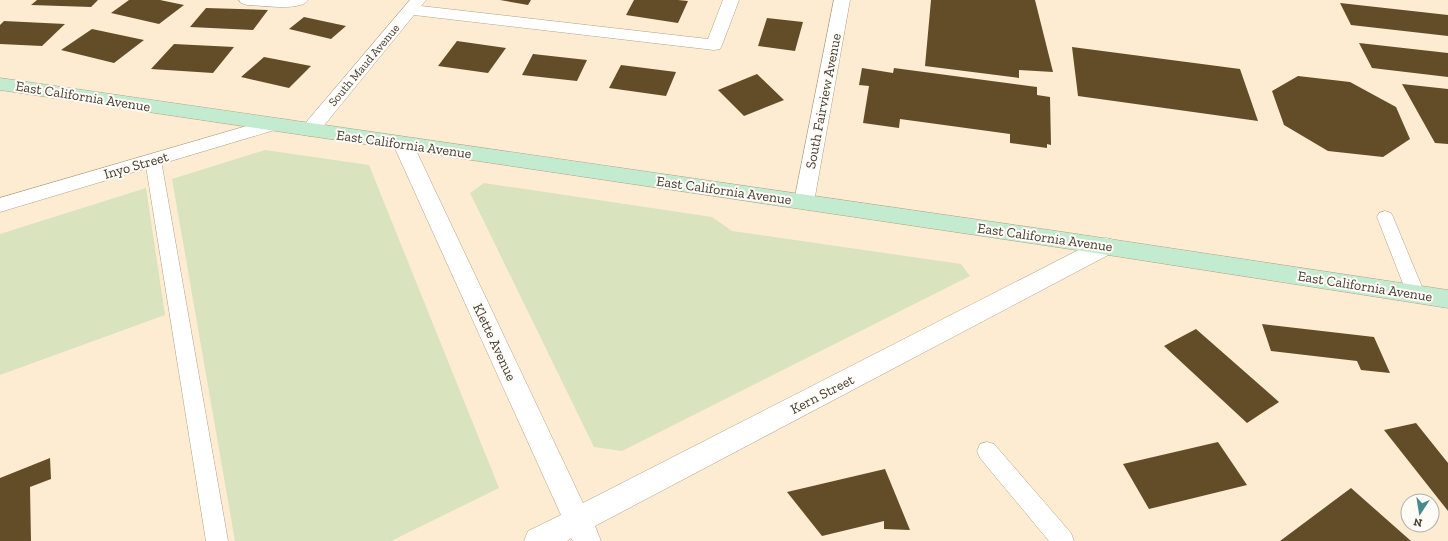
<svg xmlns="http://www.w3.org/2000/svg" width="1448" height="541" viewBox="0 0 1448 541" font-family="'Zilla Slab',serif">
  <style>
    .green { fill: #d9e3bd }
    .building { fill: #634d29 }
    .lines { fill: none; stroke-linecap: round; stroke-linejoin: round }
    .lane-casing { stroke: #b1a289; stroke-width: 1 }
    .street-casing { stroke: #b1a289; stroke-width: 1 }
    .secondary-casing { stroke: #b1a289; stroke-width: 1 }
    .lane { fill: #fff; fill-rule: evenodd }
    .street { fill: #fff; fill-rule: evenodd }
    .secondary { fill: #c3ebcf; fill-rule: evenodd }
    .labels { text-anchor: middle; stroke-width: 4; stroke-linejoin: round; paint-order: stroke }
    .far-street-label { font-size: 12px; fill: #423c31; stroke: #fffbf6 }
    .street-label { font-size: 14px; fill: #423c31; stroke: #fffbf6 }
  </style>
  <rect width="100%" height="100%" fill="#fdecd2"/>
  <path class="green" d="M265,150L369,165L499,488L391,541H235L172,179Z
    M484,183L712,217L732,231L961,264L970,276L622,451L594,447L470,193Z
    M146,188L165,315L0,375V234Z"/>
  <path class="building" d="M37,0H98L91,7L31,5Z
    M129,0H160L184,5L159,24L111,13Z
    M500,0H531L528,5Z
    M634,0H678L688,1L678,23L626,15Z
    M931,0H1035L1053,72L1019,70V78L925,66Z
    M1340,3L1448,15V36L1351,25Z
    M206,8L268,10L253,30L190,27Z
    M304,17L346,26L331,39L289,29Z
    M767,18L803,22L795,51L758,46Z
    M4,21L65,24L42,46L0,44V25Z
    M92,29L144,40L114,63L61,50Z
    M457,41L506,48L488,73L438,66Z
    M1359,43L1448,53V77L1372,68Z
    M174,44L234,47L213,73L151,69Z
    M1072,47L1240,69L1258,121L1078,96Z
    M533,54L587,60L577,81L522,75Z
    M264,57L311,66L289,88L241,77Z
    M621,65L676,72L666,96L609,88Z
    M862,68L893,73L894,68L1037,87V95L1050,97L1051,145L1047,144V148L1010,143V134L900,119L899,128L863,123L869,86L859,85Z
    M757,74L784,100L744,116L718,90Z
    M1298,76L1350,82L1396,107L1410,139L1383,157L1328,151L1284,125L1272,91Z
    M1402,84L1448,89V144L1435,143Z
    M1262,324L1374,337L1390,373L1361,370L1357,361L1271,351Z
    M1196,329L1279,402L1247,423L1164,346Z
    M1416,423L1448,463V511L1384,430Z
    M1218,442L1247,485L1149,509L1123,464Z
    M50,458L51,479L30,487L31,541H0V478Z
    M885,469L910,530L884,529V521L822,536L787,492Z
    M1351,488L1411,541H1280Z"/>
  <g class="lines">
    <defs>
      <path id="lane" d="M153,155L158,156L161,160L228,541H206L145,160L148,156Z
        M1385,211L1391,213L1393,217L1425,294L1422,299L1416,301L1410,299L1407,294L1377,217L1379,213Z
        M987,442L994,444L1071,533L1074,541H1049L980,458L977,451L980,444Z"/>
      <path id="street" d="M239,0H308C300,12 261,5 247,5L241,3Z
        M410,0H426L421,6L708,39L723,0H739L722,45L720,49L714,50L414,15L317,134L310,136L303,134L301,130L303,126Z
        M834,0H850L814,202L811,207L804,209L797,207L794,202Z
        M271,119L278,121L280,125L278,129L0,212V198Z
        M403,138L410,139L413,144L583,503L1098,240L1106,238L1114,240L1117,246L1114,252L595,526L601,541H573L571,538L567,541H524L528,531L561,515L393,144L396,139Z"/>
      <path id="secondary" d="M0,78L1063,232L1448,290V308L1063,248L0,90Z"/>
    </defs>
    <use href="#lane" class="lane-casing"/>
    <use href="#street" class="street-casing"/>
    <use href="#secondary" class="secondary-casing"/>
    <use href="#lane" class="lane"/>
    <use href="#street" class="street"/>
    <use href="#secondary" class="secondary"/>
  </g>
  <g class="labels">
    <g class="far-street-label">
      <text transform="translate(364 65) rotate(-50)" y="4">South Maud Avenue</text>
    </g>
    <g class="street-label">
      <text transform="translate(83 96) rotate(9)" y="5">East California Avenue</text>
      <text transform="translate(823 101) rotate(-79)" y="5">South Fairview Avenue</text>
      <text transform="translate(404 144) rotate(8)" y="5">East California Avenue</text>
      <text transform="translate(136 165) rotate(-16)" y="5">Inyo Street</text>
      <text transform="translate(724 190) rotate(8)" y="5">East California Avenue</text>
      <text transform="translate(1045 237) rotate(8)" y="5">East California Avenue</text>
      <text transform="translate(1365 286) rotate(9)" y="5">East California Avenue</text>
      <text transform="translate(495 342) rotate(65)" y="5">Klette Avenue</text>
      <text transform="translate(822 394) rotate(-27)" y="5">Kern Street</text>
    </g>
  </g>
  <g transform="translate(1420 513) rotate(192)"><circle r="19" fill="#fffbf6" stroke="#b3afa7"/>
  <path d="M0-3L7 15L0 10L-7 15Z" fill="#438b8d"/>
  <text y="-6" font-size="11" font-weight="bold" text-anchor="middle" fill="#423c31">N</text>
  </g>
</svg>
